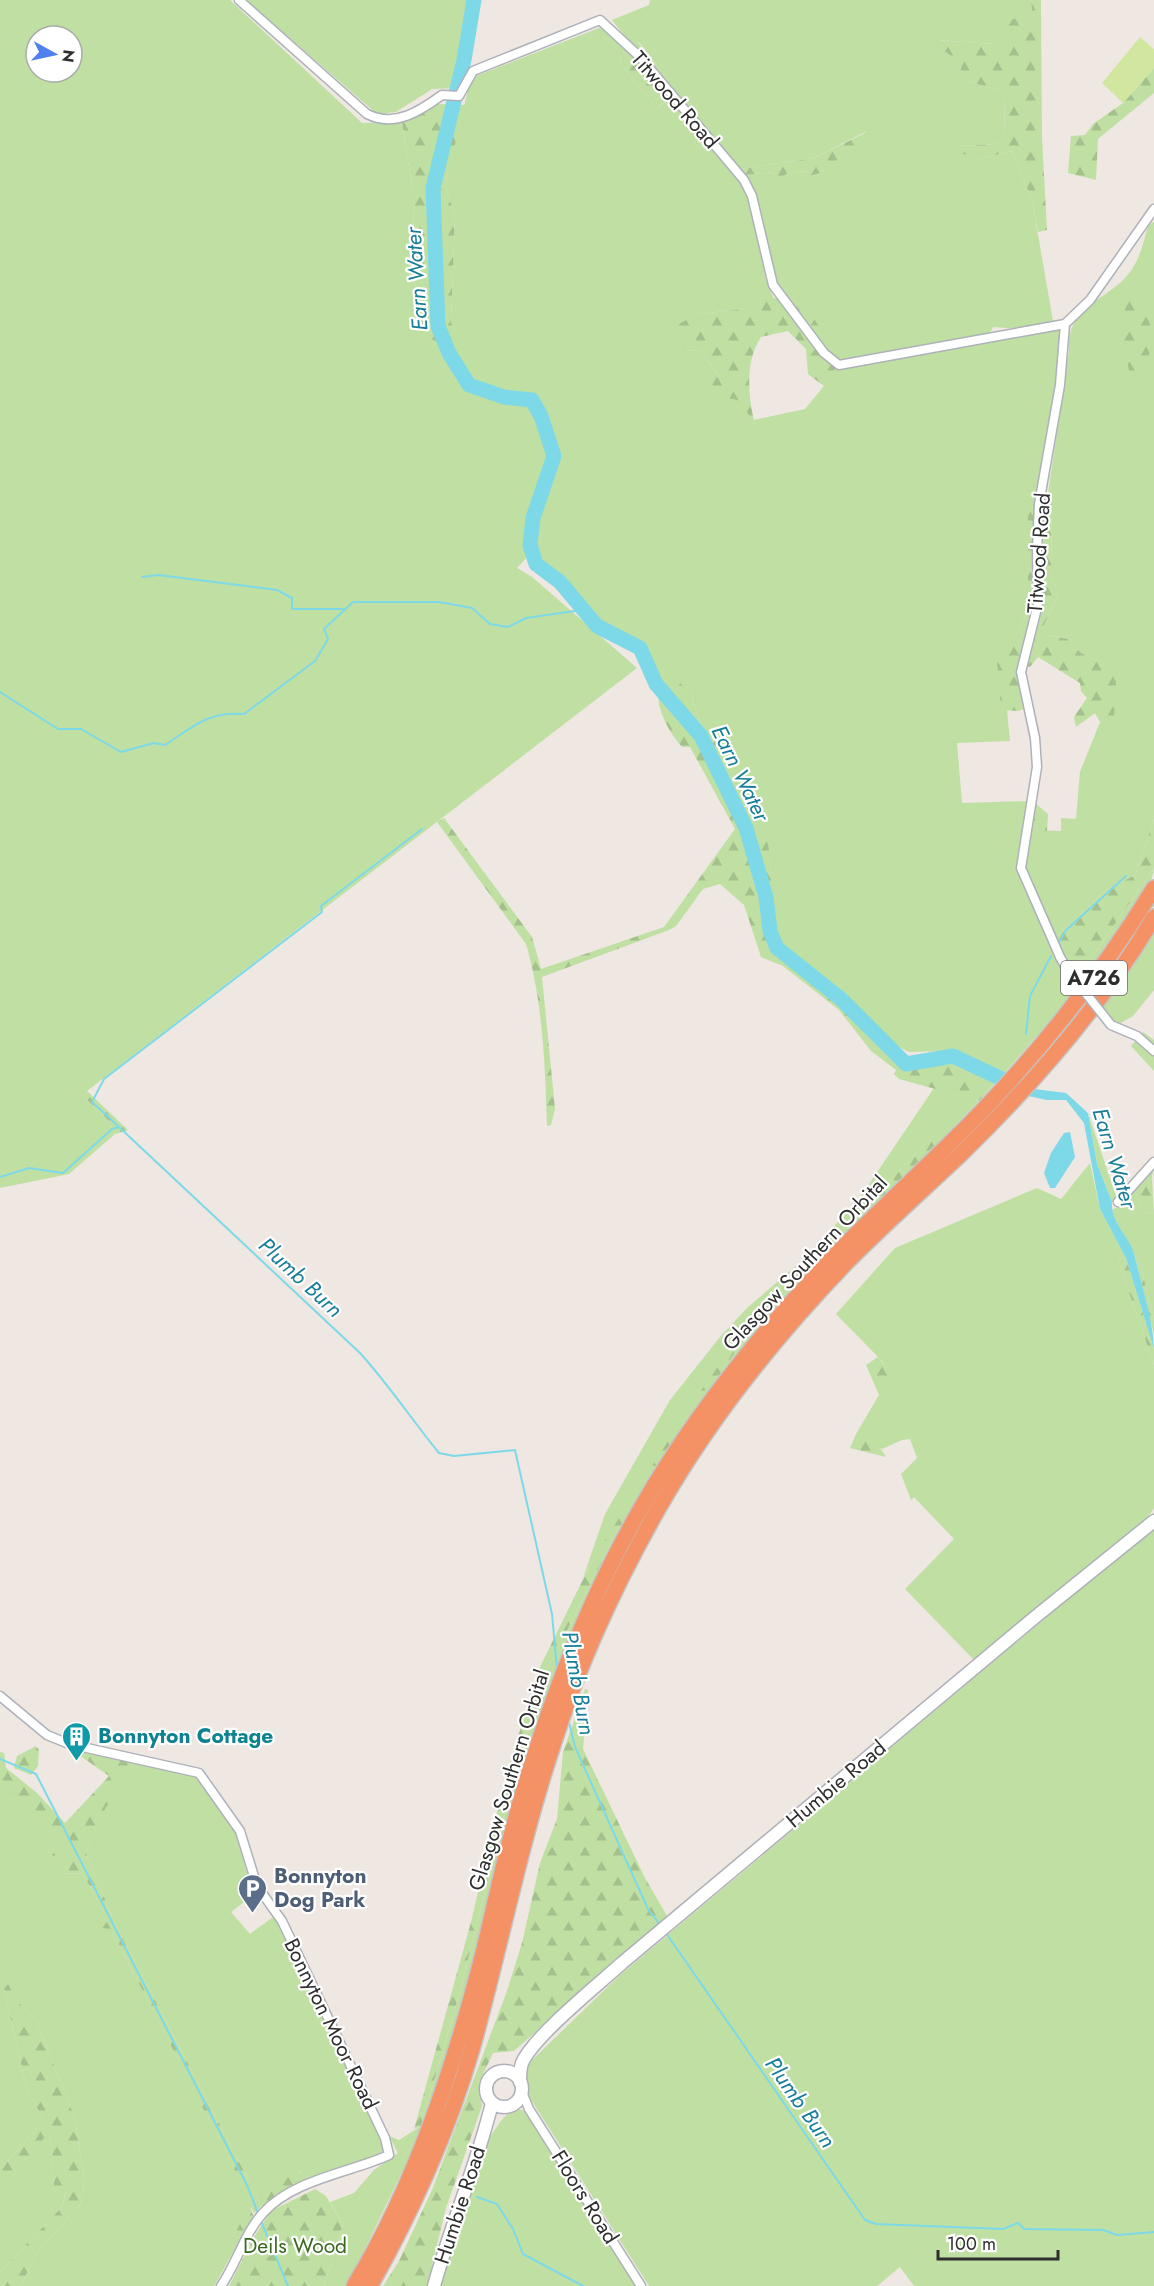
<svg xmlns="http://www.w3.org/2000/svg" width="1154" height="2286" viewBox="0 0 1154 2286" font-family="Jost,sans-serif">
  <style>
    .green { fill: #bfe0a2; fill-rule: evenodd }
    .forest { fill: url(#forest-firs) }
    .pitch { fill: #d1e79f }
    .water { fill: #7dd9e8 }
    .lines { fill: none; stroke-linecap: round; stroke-linejoin: round }
    .stream { stroke: #7dd9e8; stroke-width: 2 }
    .river { stroke: #7dd9e8; stroke-width: 15 }
    .street-casing { stroke: #aeb1b9; stroke-width: 11 }
    .secondary-casing { stroke: #aeb1b9; stroke-width: 15 }
    .highway-casing { stroke: #c4c4c4; stroke-width: 18 }
    .street { stroke: #fff; stroke-width: 8 }
    .secondary { stroke: #fff; stroke-width: 12 }
    .highway { stroke: #f49266; stroke-width: 15 }
    .street-bridge-casing { stroke: #aeb1b9; stroke-width: 11; stroke-linecap: butt }
    .street-bridge { stroke: #fff; stroke-width: 8 }
    .labels { text-anchor: middle; stroke-width: 4.5; stroke-linejoin: round; paint-order: stroke }
    .shield { fill: #fff; stroke: #6d6d6d; stroke-width: 1.5 }
    .shield-label { font-size: 20px; font-weight: bold; fill: #2e2e2e }
    .street-label { font-size: 21px; fill: #2e2e2e; stroke: #fff }
    .culture-label { font-size: 21px; font-weight: bold; fill: #0d838f; stroke: #fff; text-anchor: start }
    .service-label { font-size: 21px; font-weight: bold; fill: #4e5e75; stroke: #fff; text-anchor: start }
    .park-label { font-size: 21px; fill: #396820; stroke: #fff }
    .water-label { font-size: 22px; font-style: italic; fill: #177d99; stroke: #fff }
  </style>
  <defs>
    <pattern id="forest-firs" width="22" height="20" patternUnits="userSpaceOnUse" patternTransform="scale(1.5)"><rect width="22" height="20" fill="#bfe0a2"/><path d="M5 1l3.5 6h-7zM16 11l3.5 6h-7z" fill="#a4c08c"/></pattern>
  </defs>
  <rect width="100%" height="100%" fill="#eee7e2"/>
  <path class="green" d="M0,0H230L362,123L402,122L413,192L414,278L419,318L463,353L451,322L455,216L445,184L471,78L599,28L608,30L625,48L620,63L656,108L671,99L746,188L766,280L774,299L741,309L698,314L688,350L700,351L754,420L805,409L824,386L835,368L1059,329L1061,350L1038,495L1028,491V610L1016,636L1001,710H1007L1010,741L957,743L962,803L1030,801L1017,862L1019,873L1057,960L1077,990L1000,1078L962,1055L944,1051L909,1052L893,1044L828,980L778,943L773,932L770,858L748,806H740L727,784L716,743L701,727L691,693L657,678L643,647L605,628L592,617L561,578L539,559L535,549L517,568L532,577L637,668L87,1091L85,1098L108,1120L115,1134L69,1174L0,1188ZM36,36H72V72H36Z
    M246,0H472C475,29 469,61 460,88L432,89L396,112L377,114Z
    M650,0H1031L1032,13L1003,41L994,44L937,40L961,64V79L1004,92L1005,137L995,144L959,146L980,159L1012,151L1032,200L1053,321L1022,329L993,327L989,335L838,364L776,281L753,187L745,175L774,172L778,179L788,173L808,171L812,176L820,173L867,131L814,158L740,169L676,95L678,93L639,42L632,45L612,20L649,5Z
    M1154,222V819L1135,875L1108,889L1056,937L1024,867L1031,830L1061,831V818L1076,819L1080,772L1100,722L1101,725L1105,664L1081,653L1068,639L1046,635L1043,627L1058,595L1051,573L1052,502L1047,500L1069,351C1066,301 1114,301 1134,266C1141,254 1145,238 1148,225Z
    M1154,868C1154,891 1097,961 1081,983L1078,977Z
    M1154,899V906L1092,997L1089,993Z
    M1154,928V990L1133,1016L1117,1025L1099,1005Z
    M1085,999L1088,1003L1028,1075L1025,1072Z
    M934,1088L979,1101L794,1290L599,1575L431,2112L347,2286H324L343,2225L330,2202L354,2193L374,2170L398,2153L389,2136L399,2140L421,2126L459,1995L503,1819L545,1674L614,1537L649,1477L736,1351L784,1295L936,1143L933,1140L926,1143L756,1320L592,1561L583,1578L605,1514L670,1400L720,1337L747,1308L804,1259L859,1199Z
    M1088,1113L1117,1199L1112,1202L1097,1164Z
    M1090,1163L1100,1209L1126,1258L1118,1260L1154,1365V1508L1143,1524L975,1661L905,1589L954,1539L914,1497L911,1500L901,1474L917,1458L910,1439L902,1440L882,1449L856,1434L879,1395L894,1381L883,1362L836,1314L895,1248L1037,1188L1061,1199Z
    M1134,1190L1143,1212L1154,1214V1318L1138,1256H1135L1119,1231L1111,1210L1120,1206Z
    M1154,1527V2286H914L900,2267L877,2286H649L530,2098L525,2073L529,2063L620,1975Z
    M134,1763L198,1776L237,1831L246,1870L256,1893L231,1912L250,1934L276,1915L383,2142L384,2152L379,2156L309,2180L302,2171L256,2196L261,2207L254,2213L251,2207L233,2236L241,2238L214,2286H21L35,2255L80,2205L84,2180L75,2118L36,2020L4,1989L27,2090L44,2120L3,2167H0V1789C13,1803 23,1803 37,1812C53,1824 60,1849 68,1867L62,1869L54,1854L59,1873L83,1874L98,1901L102,1927L111,1929L244,2187L250,2182L116,1926L86,1853L105,1808Z
    M513,2110H522L531,2117L637,2286H441C451,2245 478,2131 513,2110Z
    M50,2130L54,2188L66,2190L62,2207L0,2272V2178H10Z"/>
  <path class="forest" d="M1031,0H1041V9L1042,138L1047,230L1038,232L1032,200L1012,151L980,159L958,152L959,146L995,144L1005,137L1004,92L961,79V64L936,44V40L994,44L1002,41L1004,22L1032,13Z
    M638,42L679,93L656,108L620,63L625,48Z
    M1154,68V93L1098,139L1096,180L1068,173L1071,136L1085,135L1093,124L1123,103Z
    M438,104L465,105L445,184L455,216L451,322L464,353L445,359L419,318L414,278L413,192L402,122Z
    M873,129L867,137L820,173L811,176L808,171L788,173L778,180L774,172L745,175L740,169L814,158Z
    M1139,292C1154,324 1154,341 1144,375L1130,377L1118,305L1127,294Z
    M788,294L804,316L813,317L840,361L824,386L808,374L806,349L788,331L761,337C745,361 748,394 754,421L737,400L720,396L711,382L719,375L700,351L688,350L673,340L675,326L698,314L741,309Z
    M1028,490L1052,501L1051,573L1058,595L1043,627L1046,635L1068,639L1081,653L1105,664L1116,680L1114,717L1102,726L1095,713L1076,727L1074,717L1087,698L1081,691L1080,683L1038,657L1030,667L1022,664L1029,707L1018,711L1001,710L996,648L1016,636L1028,610Z
    M657,678L680,683L691,693L701,727L716,743L730,783L728,784L740,806C747,807 755,809 760,816C772,833 773,909 773,932L768,931L779,953L840,1001L872,1039L907,1066L952,1059L961,1062L995,1083L979,1101L899,1079L894,1074L896,1070L871,1051L839,1010L783,966L761,957L744,905L720,884L703,889L676,926L669,930L542,977L555,1109L551,1125L547,1126C545,1065 543,1002 526,944L437,822L444,818L532,937L541,969L664,927L735,829L690,747H682C663,724 657,708 657,678Z
    M1035,803L1048,814L1047,831L1031,830Z
    M1154,819V868L1078,977L1068,964L1056,937L1108,889L1135,875Z
    M1143,1032L1154,1040V1071L1131,1046Z
    M87,1091L128,1130L115,1134L108,1120L85,1098Z
    M933,1140L937,1143L784,1295L736,1351L649,1477L614,1537L545,1674L503,1819L459,1995L421,2126L414,2129L471,1922L504,1783L538,1671L592,1561L686,1412L724,1358L756,1320L926,1143Z
    M1154,1168L1152,1177L1154,1214L1143,1212L1134,1190Z
    M1135,1256H1138L1154,1318V1335Z
    M1126,1258L1154,1349V1365L1118,1260Z
    M878,1357L893,1375L894,1381L879,1395L866,1365Z
    M856,1434C869,1437 880,1445 886,1457L850,1448Z
    M585,1689L588,1690L583,1749L644,1876L667,1916L514,2051L493,2053L479,2083L482,2106L446,2208L427,2286H383L399,2261L432,2190L507,1991L522,1943L540,1863L557,1819L563,1752Z
    M36,1746L39,1750L38,1766L31,1775L14,1768L17,1756Z
    M69,1748L134,1763L105,1809L86,1853L116,1926L250,2182L244,2188L111,1929L102,1928L93,1905L98,1901L83,1874L59,1873L49,1855L54,1853L62,1868L67,1867C60,1849 53,1824 36,1812C23,1803 13,1803 0,1789V1752L4,1753L6,1768L36,1792L65,1823L109,1776Z
    M8,1984L16,2000L36,2020L75,2118L84,2180L80,2205L35,2255L21,2286H0V2272L62,2207L66,2191L54,2189L50,2131L10,2178H0V2167H3L44,2120L27,2090L4,1989Z
    M303,2171L309,2180L276,2195L261,2207L256,2196L273,2184Z
    M315,2189L326,2196L343,2225L324,2286H229L254,2237L271,2211Z
    M250,2207L254,2217L241,2238L233,2236Z"/>
  <path class="pitch" d="M1140,37L1154,49V68L1123,103L1102,83Z"/>
  <path class="water" d="M1034,1089L1066,1093L1088,1113L1097,1164L1112,1202C1110,1224 1131,1237 1135,1257C1141,1283 1154,1324 1154,1349L1126,1258L1100,1209L1084,1123L1066,1100H1047L1028,1096Z
    M1070,1132L1075,1157L1055,1188H1050L1044,1173L1051,1153L1064,1133Z"/>
  <g class="lines">
    <path class="stream" d="M142,577L158,575L277,590L292,598V609H343
      M0,692L58,729H81L121,752L154,743L165,745C194,726 208,711 244,714L315,661L328,639L324,629L353,602H439L472,608L490,624L508,627L526,618L582,610
      M1060,941L1066,930L1126,876
      M1026,1034L1030,996L1051,956
      M118,1126L92,1102L104,1079L322,912L321,906L422,829
      M0,1177L29,1168L63,1173L112,1129L119,1127L360,1353C389,1385 412,1420 439,1453L454,1456L515,1450L552,1614L557,1669
      M568,1718L575,1747L648,1909L661,1926
      M0,1759L36,1774L247,2185L258,2213
      M666,1933L865,2220L876,2224L1003,2229L1018,2223L1024,2229L1103,2230L1117,2235L1154,2232
      M477,2197L497,2204L513,2229L523,2254L583,2286
      M261,2221L288,2286"/>
    <path class="river" d="M474,0L464,60L433,188L438,326L449,353L469,385L504,397L532,400L541,416L554,456L533,518L530,545L536,564L560,582L597,626L640,648L656,684L701,736L746,828L766,897L770,931L777,948L841,999L906,1064L953,1056L1019,1087"/>
    <defs>
      <path id="street" d="M239,0L367,114C395,128 420,111 442,95L459,96L473,71L600,20L640,57L744,180L752,196L773,285L824,353L839,365L1065,324L1090,300L1154,209
        M1060,957L1021,868L1037,767L1035,738L1021,672L1038,604L1037,550L1039,504L1060,385L1065,324
        M1111,1025L1137,1036L1154,1051
        M1118,1202L1154,1162
        M0,1696L47,1735L69,1744L199,1773L240,1831L257,1886L282,1921L385,2138L389,2155C349,2173 294,2179 263,2213C244,2234 237,2263 221,2286
        M522,2092L529,2109L641,2286"/>
      <path id="secondary" d="M486 2089a18 18 0 1 1 36 0a18 18 0 1 1-36 0Z
        M520,2082C520,2075 520,2069 522,2063C533,2037 599,1984 622,1963L1034,1618L1154,1521
        M434,2286C451,2224 477,2165 492,2103"/>
      <path id="highway" d="M354,2286C416,2184 455,2064 484,1949C497,1895 508,1841 524,1789C553,1692 590,1596 641,1508C694,1415 762,1331 836,1254C884,1205 936,1159 983,1110C1048,1042 1105,968 1154,888
        M370,2286C411,2214 449,2129 472,2049C500,1948 520,1844 553,1745C579,1663 616,1583 658,1509C708,1421 774,1338 844,1265C881,1227 922,1191 961,1154C1034,1083 1102,1005 1154,917"/>
    </defs>
    <use href="#street" class="street-casing"/>
    <use href="#secondary" class="secondary-casing"/>
    <use href="#highway" class="highway-casing"/>
    <use href="#street" class="street"/>
    <use href="#secondary" class="secondary"/>
    <use href="#highway" class="highway"/>
    <defs>
      <path id="street-bridge" d="M1060,957L1068,971L1111,1025"/>
    </defs>
    <use href="#street-bridge" class="street-bridge-casing"/>
    <use href="#street-bridge" class="street-bridge"/>
  </g>
  <defs>
    <symbol id="building-pin" viewBox="-11 -11 22 30"><path d="M0 17L-7.5 6A9.5 9.5 0 1 1 7.5 6Z" fill="#0f9aa8" stroke="#fff"/><path d="M-4-6H4V6H1V3H-1V6H-4ZM-2.5-4.3h1.7v1.8h-1.7ZM.8-4.3h1.7v1.8H.8ZM-2.5-1h1.7V.8h-1.7ZM.8-1h1.7V.8H.8Z" fill="#fff"/></symbol>
    <symbol id="parking-pin" viewBox="-11 -11 22 30"><path d="M0 17L-7.5 6A9.5 9.5 0 1 1 7.5 6Z" fill="#5c6f8a" stroke="#fff"/><path d="M-3.5-5.5H1a3.5 3.5 0 0 1 0 7H-1V5.5H-3.5ZM-1-3.4V-.6H.8a1.4 1.4 0 0 0 0-2.8Z" fill="#fff"/></symbol>
  </defs>
  <g fill-rule="evenodd">
    <use href="#building-pin" x="60" y="1720" width="33" height="45"/>
    <use href="#parking-pin" x="236" y="1872" width="33" height="45"/>
  </g>
  <g class="labels">
    <rect class="shield" x="1061" y="961" width="66" height="34" rx="4.5"/>
    <g class="shield-label">
      <text x="1094" y="985">A726</text>
    </g>
    <g class="street-label">
      <text transform="translate(675 100) rotate(49)" y="7">Titwood Road</text>
      <text transform="translate(1039 553) rotate(-86)" y="7">Titwood Road</text>
      <text transform="translate(805 1263) rotate(-47)" y="7">Glasgow Southern Orbital</text>
      <text transform="translate(509 1780) rotate(-73)" y="7">Glasgow Southern Orbital</text>
      <text transform="translate(836 1784) rotate(-40)" y="7">Humbie Road</text>
      <text transform="translate(331 2024) rotate(64)" y="7">Bonnyton Moor Road</text>
      <text transform="translate(585 2197) rotate(58)" y="7">Floors Road</text>
      <text transform="translate(460 2205) rotate(-72)" y="7">Humbie Road</text>
    </g>
    <g class="culture-label">
      <text x="98" y="1743">Bonnyton Cottage</text>
    </g>
    <g class="service-label">
      <text x="274" y="1883">Bonnyton<tspan x="274" dy="24">Dog Park</tspan></text>
    </g>
    <g class="park-label">
      <text x="295" y="2253">Deils Wood</text>
    </g>
    <g class="water-label">
      <text transform="translate(416 279) rotate(-94)" y="8">Earn Water</text>
      <text transform="translate(741 773) rotate(64)" y="8">Earn Water</text>
      <text transform="translate(1115 1158) rotate(73)" y="8">Earn Water</text>
      <text transform="translate(301 1277) rotate(43)" y="8">Plumb Burn</text>
      <text transform="translate(579 1683) rotate(80)" y="8">Plumb Burn</text>
      <text transform="translate(801 2102) rotate(55)" y="8">Plumb Burn</text>
    </g>
  </g>
  <g transform="translate(54 54) rotate(98)"><circle r="28" fill="#ffffff" stroke="#ababab" stroke-width="1.5"/>
  <path d="M0-4.5L10 22L0 15L-10 22Z" fill="#4e80ef"/>
  <text y="-9" font-size="16" font-weight="bold" text-anchor="middle" fill="#2e2e2e">N</text>
  </g>
  <path d="M938 2250v9h120v-9" fill="none" stroke="#2e2e2e" stroke-width="3"/>
  <text x="947" y="2250" font-size="18" fill="#2e2e2e" stroke="#ffffff" stroke-width="4.5" paint-order="stroke">100 m</text>
</svg>
